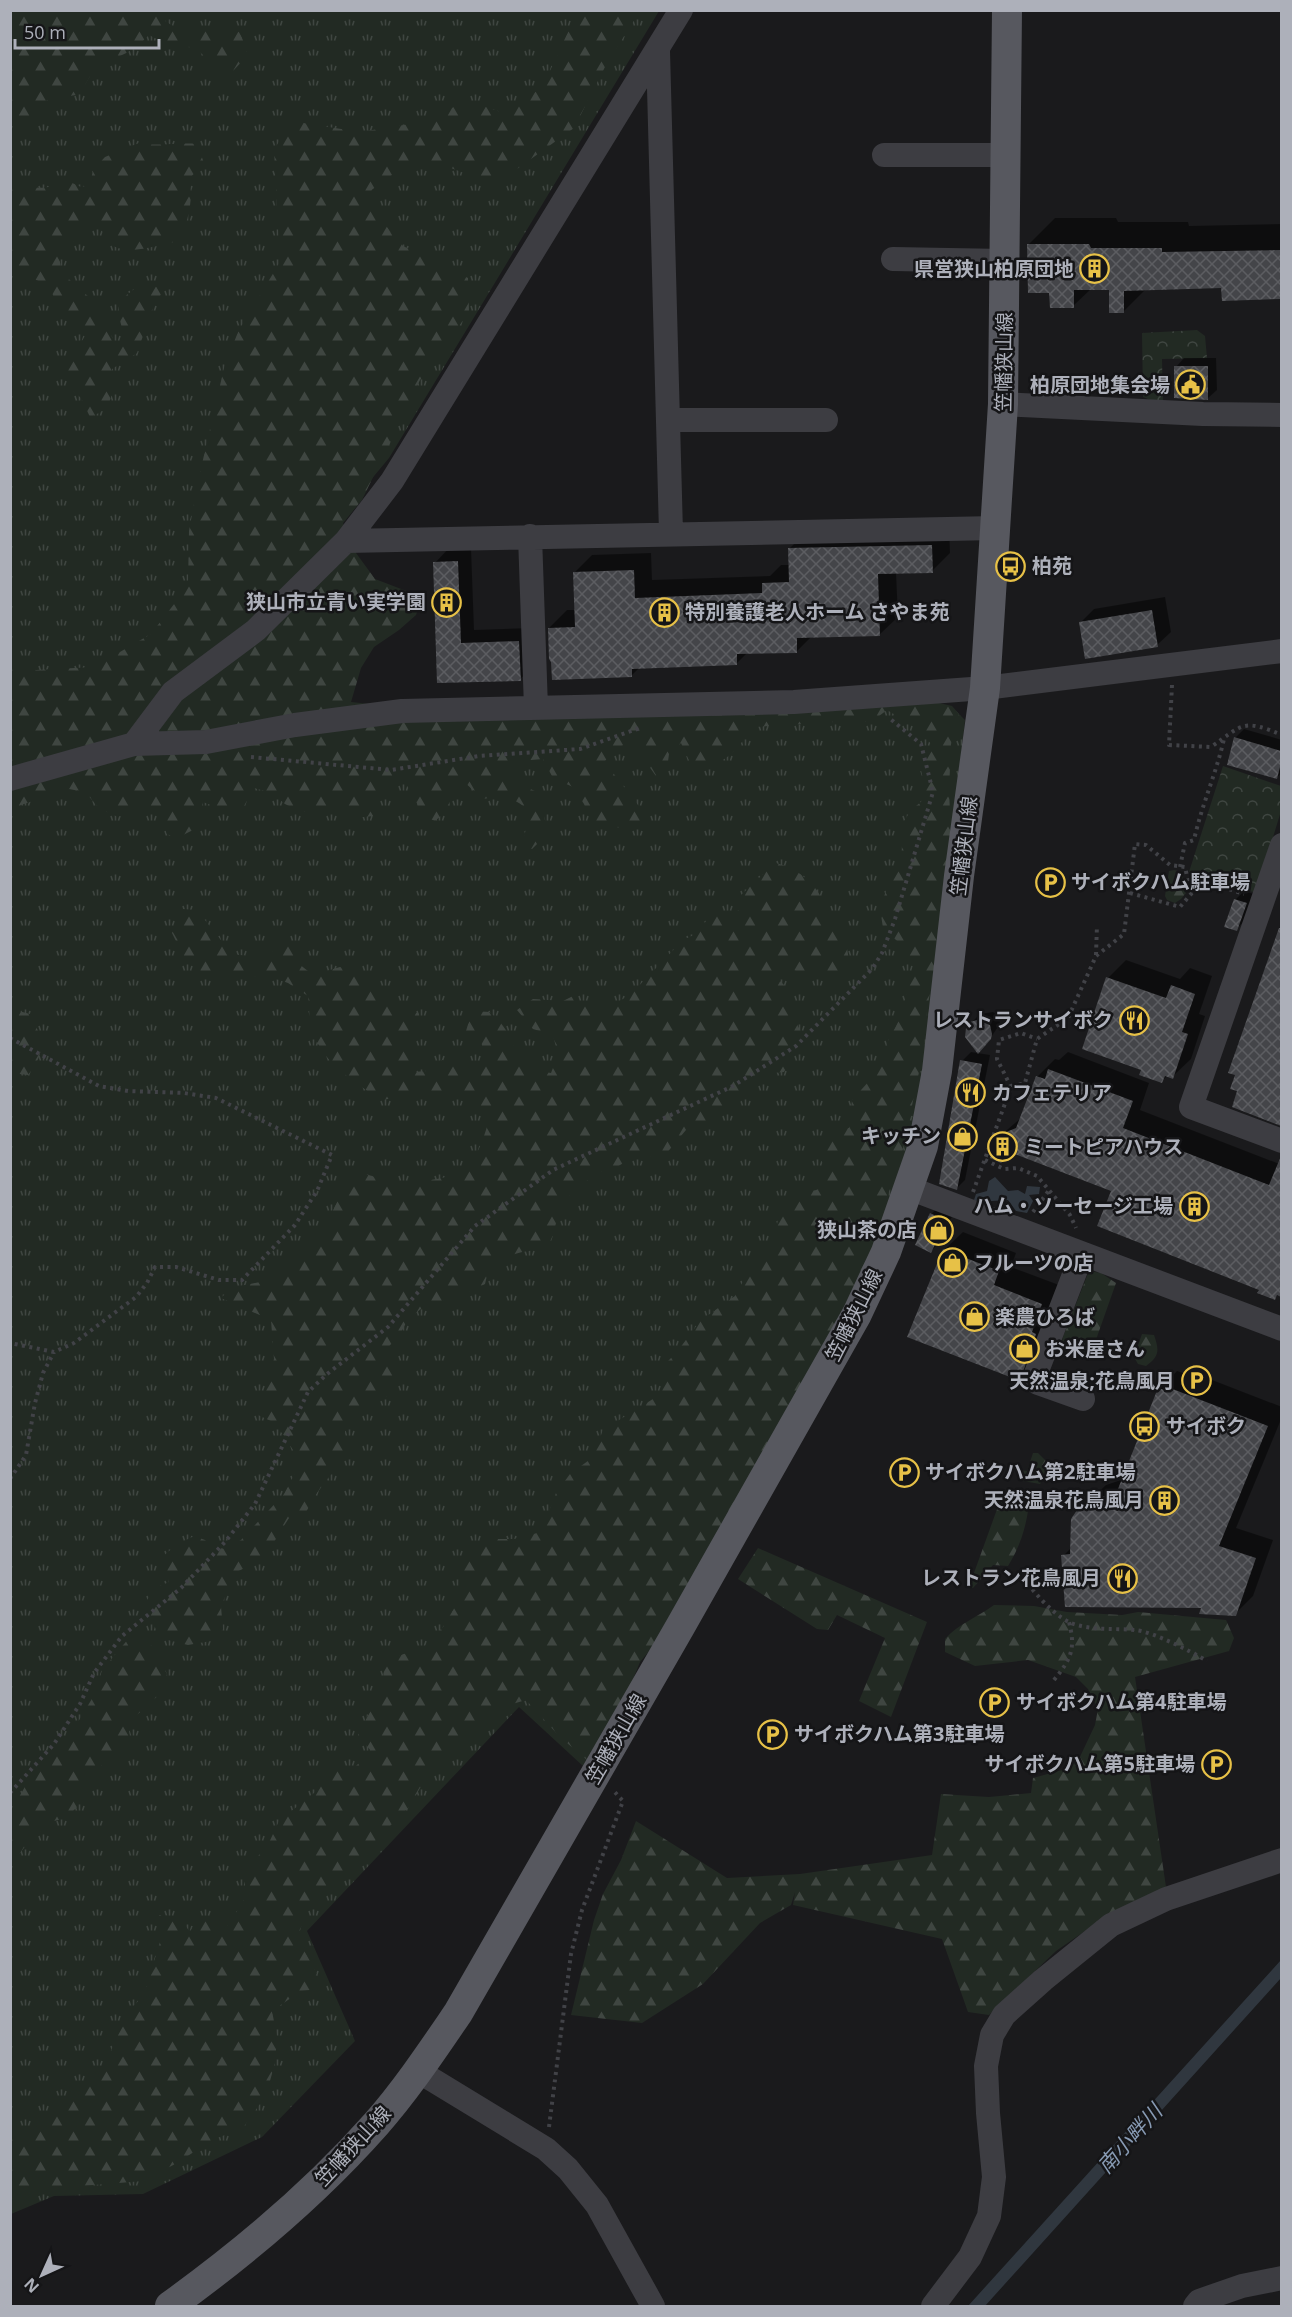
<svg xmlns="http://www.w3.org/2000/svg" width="1292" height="2317" viewBox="0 0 1292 2317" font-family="'Open Sans','Noto Sans JP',sans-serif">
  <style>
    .grass { fill: url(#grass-tufts) }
    .forest { fill: url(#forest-firs) }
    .park { fill: url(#park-crowns) }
    .water { fill: #30373f }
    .shadow { fill: #0007 }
    .building { fill: url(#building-cross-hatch) }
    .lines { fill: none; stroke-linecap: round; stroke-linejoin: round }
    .path { stroke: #414247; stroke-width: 4; stroke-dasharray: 3 4.5; stroke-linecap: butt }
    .minor { stroke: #3d3d42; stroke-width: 24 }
    .major { stroke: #57585f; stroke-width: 30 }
    .labels { text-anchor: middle; stroke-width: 5; stroke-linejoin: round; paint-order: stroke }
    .poi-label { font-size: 20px; font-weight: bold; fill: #adb0ba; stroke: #151517; text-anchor: start }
    .street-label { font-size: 20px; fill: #adb0ba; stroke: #151517 }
    .water-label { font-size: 21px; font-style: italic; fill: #879ab3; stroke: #151517 }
  </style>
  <defs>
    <pattern id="grass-tufts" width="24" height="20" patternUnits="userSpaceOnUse" patternTransform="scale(1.5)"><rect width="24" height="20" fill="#222a23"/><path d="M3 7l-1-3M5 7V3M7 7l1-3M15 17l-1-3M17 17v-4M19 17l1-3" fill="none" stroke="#3f4641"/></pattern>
    <pattern id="forest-firs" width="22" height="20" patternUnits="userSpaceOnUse" patternTransform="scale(1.5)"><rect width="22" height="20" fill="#222a23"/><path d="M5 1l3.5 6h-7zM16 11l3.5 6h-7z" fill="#3f4641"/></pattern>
    <pattern id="park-crowns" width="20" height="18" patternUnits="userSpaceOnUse" patternTransform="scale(1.5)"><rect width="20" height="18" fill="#222a23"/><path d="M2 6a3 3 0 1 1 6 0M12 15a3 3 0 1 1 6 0" fill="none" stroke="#3f4641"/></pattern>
    <pattern id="building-cross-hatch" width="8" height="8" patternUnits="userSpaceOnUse" patternTransform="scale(1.5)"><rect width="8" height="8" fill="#444549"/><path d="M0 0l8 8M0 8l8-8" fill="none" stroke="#5c5d61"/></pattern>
  </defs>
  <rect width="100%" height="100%" fill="#1a1a1c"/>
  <path class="grass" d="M11,11H659L389,458L320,541L11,768Z
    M952,707L965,720L937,972L923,1078L901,1184L858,1281L686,1577L583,1766L519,1707L307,1931L355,2041L262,2137L143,2194L54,2196L11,2214V785L290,736Z"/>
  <path class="forest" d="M11,10L140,11L158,16L180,31L194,33L205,30L227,29L240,32L248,55L232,72L220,73L210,61L195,48L166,44L149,35C134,51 119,58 98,63L84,86L76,95L49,99L36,108L27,122L11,126Z
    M574,11H640L607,63L574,128L495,185L451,168L411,161L362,197L403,246L468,278L469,312L420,380L362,500L343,523L356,553L375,579L422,597L416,615L399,630L374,647L361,668L351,702L379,705L939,703L952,706L959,714L951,744L949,791L951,833L938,967L930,992L925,1024L923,1053L901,1158L874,1233L870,1263L669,1627L640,1662L629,1689L587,1760L560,1737L526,1700L495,1709L479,1722L420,1788L410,1806L366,1850L348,1874L324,1898L306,1909L298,1938L318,1976L319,1989L301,1991L272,2011L277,2037L275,2063L266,2095L243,2128L212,2140L177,2163L143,2181L45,2189L24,2198H11V2132L45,2122L60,2111L81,2087L103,2068L128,2013L144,1994L160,1942L159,1915L179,1917L190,1932L197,1919L213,1916L228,1926L245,1898V1869L267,1847L279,1821L319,1789L330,1764L354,1768L371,1751L358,1735L383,1685L384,1661L424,1647L443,1627L458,1602L459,1577L469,1552L489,1539H514L541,1532L556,1493L570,1474L592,1458L603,1430L661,1394L664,1365L677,1352L700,1321L735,1296L753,1263L772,1242L782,1206L811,1191L822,1189L829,1173L819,1157L823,1136L841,1127L849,1128L852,1100L871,1079L879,1054L885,1047L896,1026L902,1012L913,966L908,951L883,928L880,908L886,891L901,866L903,823L911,810L921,802L925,787L919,762L931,744L919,729L887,710L871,722L850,721L754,727C731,755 730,762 693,769L681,743L669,754L667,769L658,779L639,752L626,744L617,748L605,761C619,784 636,797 648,822L630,829L592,824L584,804L573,787L553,778L543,759L519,761L508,767L516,782L541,794L547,834L532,849L521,846L527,826L533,814C516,799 506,794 483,799L463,781L448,787L450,808L435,821L421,815L417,803L402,777L383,776L381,799L374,816L353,818L338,809L301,812L285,804L272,793L254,788L244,806L216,807L203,802L197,828L177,838L167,834L157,809H132L118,817L100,809L85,792L69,789L21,805L11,815V658L36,670L94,667L151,634L188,586L189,531L199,477L224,368L238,332L280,262L274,150L291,121L360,132L416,123L468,101L507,114L543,86L568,32Z
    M139,143C158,147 177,142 197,144L204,163L189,179C194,198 188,223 179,241C158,244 122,260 107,240C103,234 100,225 97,218L87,222C80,235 73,245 58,251L62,273L90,298L115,342L125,340C117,307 111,303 144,283L164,289L152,310L137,353L112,369C113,391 115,409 90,417L81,398L71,389L66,369L86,334V329L81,319C59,311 57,309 50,286L34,279H19L13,274L11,275V174C26,194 48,188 70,182L81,187L90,185L93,170L105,157Z
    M775,863C798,867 827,891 825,916C846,932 846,941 850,966L833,980L789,969L775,976L792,993L791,1013L801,1032L803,1046L791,1058L784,1072L761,1074L748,1086L741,1101L716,1120L691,1124L665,1155L631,1158L617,1167L596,1173L561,1203L553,1235L546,1250C523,1250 508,1254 489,1267L485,1284L471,1291L452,1293L438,1306L423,1307L407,1321L398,1338L389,1346V1365L396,1373V1390L357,1418L345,1431L346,1454L317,1493L306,1512L291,1515C270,1546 271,1557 234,1573L221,1607L223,1629L211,1641L188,1645L168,1640L157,1632L145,1604L153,1589L169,1582L161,1558L176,1545L194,1536L205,1540L212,1547L226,1549L241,1540L284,1494L297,1469L296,1455L285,1437L273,1422L258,1415L274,1359L271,1320L221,1298L231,1288L260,1282L282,1271L292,1258L323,1242C329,1214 340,1193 356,1170C363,1173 371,1176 378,1178C398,1184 444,1182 462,1171C478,1161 485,1133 490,1117L470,1093L430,1092L382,1100C354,1082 325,1065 313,1033C308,1023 310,1008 308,996L288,983L274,978L203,973L183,955L172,933L183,909L197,910L232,954L270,959L275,941L291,943L299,964L313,975L340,967L361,973L377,989L419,1014L409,1050L413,1072L427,1071L442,1060L474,1068L485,1058L480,1037L466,1031L472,1011L490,1012C494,1017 500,1021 503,1026C523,1053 509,1067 551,1073L558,1055L553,1035L533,1029L517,1010L533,999L563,1001L573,996L590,1009L613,1005L631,994L683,940L698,933L710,915L727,917L739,910L741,895Z
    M1174,870L1182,872L1186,893L1181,899L1175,903L1167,900L1165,896L1169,871Z
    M11,1009L30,1014C43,1039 47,1051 28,1075L11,1073Z
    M1089,1271L1101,1273L1116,1283L1092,1351L1084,1357L1075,1356L1064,1351L1061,1345L1063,1337Z
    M1142,1334L1154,1335C1159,1350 1160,1356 1146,1366L1138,1364L1134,1357Z
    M1033,1453H1038L1046,1461L1045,1477L1040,1484L1023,1481L1017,1472L1019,1470L1027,1471Z
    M1010,1494L1029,1502C1027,1525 1020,1547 1008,1566L993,1565L973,1588L970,1587V1584L1000,1501Z
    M758,1548L927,1622L891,1717L859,1701L885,1638L837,1615L828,1630L817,1629L738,1579Z
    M994,1605L1034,1606L1067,1612L1122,1615L1138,1612L1226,1620L1234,1638L1229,1651L1135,1677L1166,1887L1108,1915L1056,1951L989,2015L968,2012L942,1939L793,1905L795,1892L791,1905L760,1923L703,1984L642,2023L571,2015L594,1920L603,1894L621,1860L636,1821L727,1878L800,1874L932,1855L941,1794L989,1797L1031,1793L1033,1778L1066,1769L1078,1761L1095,1725L1098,1709L1088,1689L1076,1677L1028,1660L975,1666L945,1652V1639C958,1624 978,1617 994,1605Z
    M146,1636L167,1674L161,1693L128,1723L130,1738L125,1752C108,1758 101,1762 94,1779L74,1787L78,1806L66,1818L50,1822L28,1843L11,1864V1822L15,1804L26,1785L75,1727L96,1692L102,1670L130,1637Z"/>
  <path class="park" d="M1197,330L1205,336L1207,358L1162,359L1163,405L1143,397L1142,333Z
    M1223,766L1281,786V811L1256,893L1189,872Z"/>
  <path class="water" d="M995,1177L1008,1191L1018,1190L1025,1194L1027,1186L1040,1187L1039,1194L1029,1195L1033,1201L1027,1213L1016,1211L1008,1200L977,1202L974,1200L976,1194L987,1191L989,1181Z
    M1281,1960V1978L985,2306H968Z"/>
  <path class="shadow" d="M1055,218H1116L1118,222H1188L1189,226L1282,224V297L1223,299V287L1146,289L1124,311L1110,289H1091L1073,306L1051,291L1028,245Z
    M1184,358H1216L1217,390L1208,398L1176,367Z
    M949,527L950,553L932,571L896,572L898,617L879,635L812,636L797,651L748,652L736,664L640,667L631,676L549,628L567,610H575L574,573L592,555L651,553L652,580L770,576L781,565H790L789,549L807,531Z
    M471,548L474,630L532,628L534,666L520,679L439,682L435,563L448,549Z
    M1165,597L1171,632L1157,645L1081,622L1094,609Z
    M1244,729L1282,740V773L1277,777L1235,738Z
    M1244,891L1254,894L1245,920L1237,929L1235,900Z
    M1282,926V1124L1233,1106L1239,1090L1237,1075L1230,1072Z
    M1126,960L1180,979L1190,968L1212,976L1199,1014L1205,1016L1191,1059L1172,1077L1167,1076L1162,1081L1142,1069L1108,978Z
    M993,1012L999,1016L1000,1024L987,1043L971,1023L980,1014Z
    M971,1052L990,1055L965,1180L957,1188L962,1061Z
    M1068,1052L1149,1083L1140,1110L1282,1165V1295L1279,1294L1275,1298L1113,1190L1000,1136L1022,1117L1037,1077L1055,1059L1059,1060Z
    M940,1206L954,1212L940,1242L931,1251V1214Z
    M963,1232L1016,1253L1011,1267L1059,1285L1039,1356L1021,1374L944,1250Z
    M1177,1371L1186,1374L1189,1371L1282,1407V1417L1236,1528L1273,1540L1253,1596L1235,1614L1203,1607L1063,1556L1072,1547L1078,1511L1106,1485L1124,1479L1160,1389Z"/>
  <path class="building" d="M1027,244H1089L1091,248H1162V252L1281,250V299L1222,301L1221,288L1124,291V313H1109V290H1074V308H1050L1049,293H1028Z
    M1174,366H1208V400L1174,398Z
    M932,545L933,573L878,574L880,636L797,638V653L737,654V665L632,669V677L552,680L551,662L549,659L548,628L575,627L573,572L634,570L635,598L762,593V583L789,582L788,548Z
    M458,561L461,643L519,641L521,681L437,683L433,562Z
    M1152,610L1158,647L1085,659L1079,622Z
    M1234,737L1281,751V763L1277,779L1227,765Z
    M1234,899L1247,903L1237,931L1224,927Z
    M1279,928H1281V1126L1232,1107L1237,1091L1230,1089L1235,1075L1228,1073Z
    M1106,977L1166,998L1171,985L1195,994L1182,1032L1188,1034L1173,1079L1165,1076L1162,1083L1139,1075L1141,1070L1082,1049Z
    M977,1020H983L990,1025L992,1034L991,1039L978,1054L965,1037L966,1028L970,1022Z
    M960,1060L982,1064L957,1190L939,1184Z
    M1048,1069L1133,1101L1123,1128L1269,1185L1281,1156V1297L1277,1295L1275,1300L1257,1293L1259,1290L1097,1226L1111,1191L1012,1153L1001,1163L990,1158L999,1135L1016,1128L1036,1076L1045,1079Z
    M930,1213L946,1221L931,1253L915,1245Z
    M943,1249L999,1271L994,1285L1042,1304L1032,1332L1036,1334L1022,1375L1016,1373L1010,1377L907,1337Z
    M1158,1388L1168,1391L1170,1388L1268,1426L1219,1546L1256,1558L1236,1616L1199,1614L1201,1608L1065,1607L1061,1555L1070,1554L1071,1519L1077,1510L1087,1502L1096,1498L1116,1494Z"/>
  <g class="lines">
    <path class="path" d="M1172,685L1169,745L1211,747C1243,725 1242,718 1282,735
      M251,757L391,770L479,756L580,749L640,728
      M1180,867L1185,843L1194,840C1202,804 1216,774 1224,739
      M1130,893L1180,907L1191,894L1207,882L1244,894
      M1096,955L1097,925
      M10,1038L99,1086L128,1091L184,1093L216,1098L332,1155L317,1191L295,1225L242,1280H219L176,1267H155L147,1283L136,1297L74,1343L54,1352L10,1343
      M1011,1087L997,1059L999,1040L1021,1033L1037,1039
      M985,1160L1004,1169L1018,1168L1037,1176L1070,1215L1076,1228
      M973,1192L1011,1087L1025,1083L1037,1039L1068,1018L1096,956L1124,934L1135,844L1146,845L1170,865L1185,867L1191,894
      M1033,1212L1050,1189
      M10,1479L26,1455L35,1403L43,1373L54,1352
      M1018,1572C1032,1589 1051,1614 1071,1623C1092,1631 1114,1628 1135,1630C1154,1632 1190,1651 1207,1661
      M1054,1680C1071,1659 1076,1649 1069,1622
      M10,1793L54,1744L80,1704L94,1673L122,1636L181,1588L225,1542L255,1504L308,1392L327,1374L388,1327L475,1226L553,1170L733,1086L796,1046L872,969L882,953L895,919L933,792L921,744L888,717
      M549,2127L571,1954L582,1910L623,1801L612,1789"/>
    <path class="minor" d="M658,51L671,533
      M884,155H1006
      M893,259L1005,261
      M1003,404L1203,414L1282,415
      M668,420H826
      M530,536L536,708
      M346,541L996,528
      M134,744L173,692L256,630L346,541L392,481L681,10
      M10,779L134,744L206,742L295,725L402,711L794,702L985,688L1282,651
      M1282,845L1191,1107L1282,1141
      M909,1188L1282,1329
      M1082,1254L1035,1376L1038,1383L1083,1399
      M418,2071L546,2149L568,2169L597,2205L653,2306
      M933,2306L970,2257L989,2216L994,2177L988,2113L986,2066L992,2035L1004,2015L1043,1980L1111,1925L1166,1899L1282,1860
      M1195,2306L1199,2301L1242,2286L1282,2278"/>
    <path class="major" d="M170,2306C245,2252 315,2193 376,2124C406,2090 432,2051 458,2013L680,1627L857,1314L886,1252L923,1146L937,1071L959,876L985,688L1003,404L1007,10"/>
  </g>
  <defs>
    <symbol id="building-ring" viewBox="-11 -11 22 22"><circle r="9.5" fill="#151517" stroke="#e7c147" stroke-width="1.5"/><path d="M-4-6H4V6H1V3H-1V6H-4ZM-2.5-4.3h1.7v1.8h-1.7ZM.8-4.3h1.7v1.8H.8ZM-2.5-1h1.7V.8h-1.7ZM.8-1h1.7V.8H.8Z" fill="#e7c147"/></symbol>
    <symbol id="civic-ring" viewBox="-11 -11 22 22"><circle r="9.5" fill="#151517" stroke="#e7c147" stroke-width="1.5"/><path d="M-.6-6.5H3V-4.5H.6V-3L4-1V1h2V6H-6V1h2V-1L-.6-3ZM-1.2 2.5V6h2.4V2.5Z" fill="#e7c147"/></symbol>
    <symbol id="bus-ring" viewBox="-11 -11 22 22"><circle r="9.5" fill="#151517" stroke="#e7c147" stroke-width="1.5"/><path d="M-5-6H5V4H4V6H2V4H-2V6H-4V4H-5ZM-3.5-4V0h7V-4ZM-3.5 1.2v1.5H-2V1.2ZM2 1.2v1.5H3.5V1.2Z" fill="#e7c147"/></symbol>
    <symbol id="parking-ring" viewBox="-11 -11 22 22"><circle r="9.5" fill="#151517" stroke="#e7c147" stroke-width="1.5"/><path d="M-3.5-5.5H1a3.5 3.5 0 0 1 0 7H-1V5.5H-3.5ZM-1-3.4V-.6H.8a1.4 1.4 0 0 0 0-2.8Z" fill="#e7c147"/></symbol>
    <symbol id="restaurant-ring" viewBox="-11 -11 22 22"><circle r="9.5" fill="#151517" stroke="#e7c147" stroke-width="1.5"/><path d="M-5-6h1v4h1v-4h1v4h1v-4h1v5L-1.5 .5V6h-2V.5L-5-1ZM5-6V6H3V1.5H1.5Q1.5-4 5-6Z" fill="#e7c147"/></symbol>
    <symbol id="shop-ring" viewBox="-11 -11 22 22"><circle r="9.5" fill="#151517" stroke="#e7c147" stroke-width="1.5"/><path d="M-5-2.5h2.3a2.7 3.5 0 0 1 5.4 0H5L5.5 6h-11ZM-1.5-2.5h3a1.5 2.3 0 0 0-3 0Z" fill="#e7c147"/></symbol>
  </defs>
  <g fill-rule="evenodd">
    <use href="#building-ring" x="1078" y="252" width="33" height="33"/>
    <use href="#civic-ring" x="1174" y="368" width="33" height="33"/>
    <use href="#bus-ring" x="994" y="550" width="33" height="33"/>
    <use href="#building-ring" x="430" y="586" width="33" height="33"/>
    <use href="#building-ring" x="648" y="596" width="33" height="33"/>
    <use href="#parking-ring" x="1034" y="866" width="33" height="33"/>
    <use href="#restaurant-ring" x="1118" y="1004" width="33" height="33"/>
    <use href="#restaurant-ring" x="954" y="1076" width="33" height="33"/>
    <use href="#shop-ring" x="946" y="1120" width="33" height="33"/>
    <use href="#building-ring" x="986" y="1130" width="33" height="33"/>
    <use href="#building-ring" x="1178" y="1190" width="33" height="33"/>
    <use href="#shop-ring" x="922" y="1214" width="33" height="33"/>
    <use href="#shop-ring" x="936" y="1246" width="33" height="33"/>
    <use href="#shop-ring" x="958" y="1300" width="33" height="33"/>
    <use href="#shop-ring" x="1008" y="1332" width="33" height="33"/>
    <use href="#parking-ring" x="1180" y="1364" width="33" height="33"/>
    <use href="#bus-ring" x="1128" y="1410" width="33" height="33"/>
    <use href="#parking-ring" x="888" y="1456" width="33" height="33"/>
    <use href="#building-ring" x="1148" y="1484" width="33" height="33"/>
    <use href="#restaurant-ring" x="1106" y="1562" width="33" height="33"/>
    <use href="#parking-ring" x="978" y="1686" width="33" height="33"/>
    <use href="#parking-ring" x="756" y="1718" width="33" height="33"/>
    <use href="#parking-ring" x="1200" y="1748" width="33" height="33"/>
  </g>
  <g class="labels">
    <g class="poi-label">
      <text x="1074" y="276" text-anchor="end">県営狭山柏原団地</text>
      <text x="1170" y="392" text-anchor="end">柏原団地集会場</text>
      <text x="1032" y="573">柏苑</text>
      <text x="426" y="609" text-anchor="end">狭山市立青い実学園</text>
      <text x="685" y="619">特別養護老人ホーム さやま苑</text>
      <text x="1071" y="889">サイボクハム駐車場</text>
      <text x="1113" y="1027" text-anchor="end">レストランサイボク</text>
      <text x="992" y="1100">カフェテリア</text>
      <text x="941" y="1143" text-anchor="end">キッチン</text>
      <text x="1024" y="1154">ミートピアハウス</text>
      <text x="1173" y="1213" text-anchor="end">ハム・ソーセージ工場</text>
      <text x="917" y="1237" text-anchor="end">狭山茶の店</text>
      <text x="974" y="1270">フルーツの店</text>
      <text x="995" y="1324">楽農ひろば</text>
      <text x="1045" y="1356">お米屋さん</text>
      <text x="1175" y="1388" text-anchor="end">天然温泉;花鳥風月</text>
      <text x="1166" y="1433">サイボク</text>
      <text x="925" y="1479">サイボクハム第2駐車場</text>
      <text x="1144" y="1507" text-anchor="end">天然温泉花鳥風月</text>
      <text x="1101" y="1585" text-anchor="end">レストラン花鳥風月</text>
      <text x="1016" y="1709">サイボクハム第4駐車場</text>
      <text x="794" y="1741">サイボクハム第3駐車場</text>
      <text x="1195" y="1771" text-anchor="end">サイボクハム第5駐車場</text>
    </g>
    <g class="street-label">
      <text transform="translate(1004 362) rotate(-89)" y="7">笠幡狭山線</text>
      <text transform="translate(964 846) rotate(-83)" y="7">笠幡狭山線</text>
      <text transform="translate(854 1315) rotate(-63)" y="7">笠幡狭山線</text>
      <text transform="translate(616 1739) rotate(-60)" y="7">笠幡狭山線</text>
      <text transform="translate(353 2146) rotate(-47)" y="7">笠幡狭山線</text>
    </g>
    <g class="water-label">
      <text transform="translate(1130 2139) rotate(-48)" y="7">南小畔川</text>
    </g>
  </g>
  <rect width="1292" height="2317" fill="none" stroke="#adb0ba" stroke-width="24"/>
  <g transform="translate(42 2275) rotate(225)" stroke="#151517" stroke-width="4.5" paint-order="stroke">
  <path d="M0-4.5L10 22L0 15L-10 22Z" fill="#adb0ba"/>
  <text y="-9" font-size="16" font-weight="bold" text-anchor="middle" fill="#adb0ba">N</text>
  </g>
  <path d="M15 39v9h144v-9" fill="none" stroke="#adb0ba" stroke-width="3"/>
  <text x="24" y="39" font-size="18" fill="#adb0ba" stroke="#151517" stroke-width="4.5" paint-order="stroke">50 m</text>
</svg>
